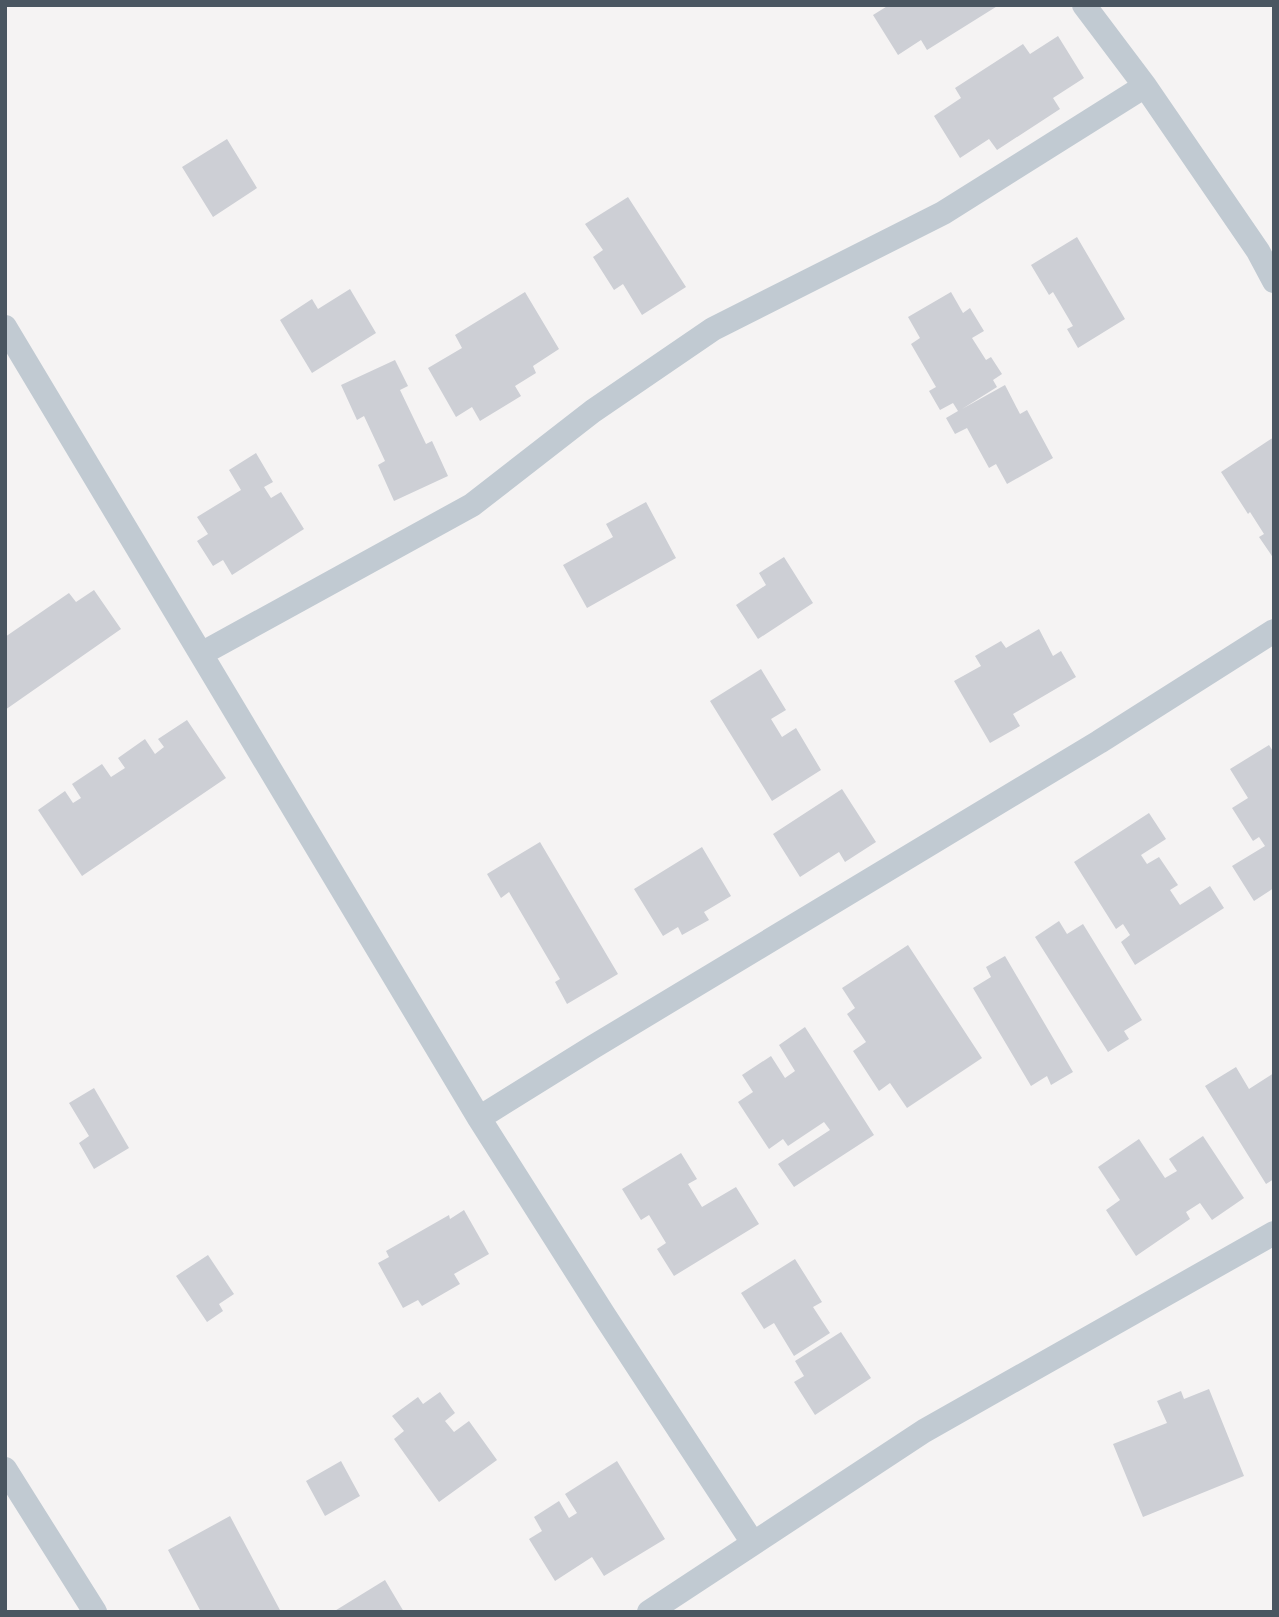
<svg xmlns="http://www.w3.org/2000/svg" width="1279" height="1617" viewBox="0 0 1279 1617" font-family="'Space Grotesk',sans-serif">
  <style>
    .building { fill: #cdcfd5 }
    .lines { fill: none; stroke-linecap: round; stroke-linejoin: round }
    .street { stroke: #c1cad2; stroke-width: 24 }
  </style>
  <rect width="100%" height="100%" fill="#f5f3f3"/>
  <path class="building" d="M889,5H999L927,50L921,40L898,55L873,15Z
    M1058,36L1084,78L1053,98L1060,109L997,150L989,139L960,158L934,116L961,98L955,88L1023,44L1030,54Z
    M227,139L257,188L213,217L182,167Z
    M628,197L686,287L642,315L623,284L614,290L593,257L603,250L585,224Z
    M1077,237L1125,319L1078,348L1067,329L1073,326L1053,292L1049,295L1031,265Z
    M350,289L376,333L312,373L280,320L312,299L318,309Z
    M525,292L559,349L533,366L536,373L515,386L521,396L480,421L472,407L456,417L428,368L462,348L455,335Z
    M951,292L963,313L970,308L984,331L972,338L986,360L991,357L1002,374L993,380L997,387L962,409L1005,385L1020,414L1027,410L1053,458L1007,484L996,464L989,468L967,428L955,434L946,418L958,411L953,403L940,410L929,391L936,387L911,344L920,338L908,317Z
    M395,360L408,386L400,390L426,444L432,441L448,476L394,501L378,465L385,461L364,416L357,420L341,385Z
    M1274,437V559L1259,537L1264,534L1250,512L1248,514L1221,472Z
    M256,453L273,482L264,487L271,498L281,492L304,529L232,575L223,560L213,566L197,541L208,534L197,517L241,490L229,470Z
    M646,502L676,558L587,608L563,565L613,537L606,524Z
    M784,557L813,603L758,639L736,605L766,585L759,573Z
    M94,590L121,629L5,710V637L69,593L76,602Z
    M1039,629L1053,656L1061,651L1076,677L1013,714L1020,726L990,743L954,681L981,666L975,656L1001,641L1006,648Z
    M761,669L786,710L771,719L782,737L796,728L821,770L772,801L710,701Z
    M187,720L226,778L82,876L38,810L65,791L73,803L81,798L72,784L102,764L111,777L125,768L118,758L145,739L155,754L164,747L158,739Z
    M1269,745L1274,753V888L1254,901L1232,866L1265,846L1259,837L1253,841L1232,808L1248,798L1230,769Z
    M842,789L876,842L845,862L839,852L800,877L773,834Z
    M1149,813L1166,839L1141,855L1147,864L1159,857L1178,885L1170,890L1180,905L1210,886L1224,908L1135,965L1121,942L1130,935L1123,924L1116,929L1074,862Z
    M540,842L618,974L567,1004L555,982L560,979L509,892L501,898L487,874Z
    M702,847L731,896L704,912L709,920L682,935L678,927L663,936L634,889Z
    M1059,921L1067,934L1083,924L1142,1020L1124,1031L1129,1039L1108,1052L1035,937Z
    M908,945L982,1058L907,1108L890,1083L879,1091L853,1051L866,1042L847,1014L855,1008L842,988Z
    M1005,956L1073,1072L1051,1085L1047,1076L1031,1086L973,988L991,977L986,967Z
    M805,1027L874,1135L794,1187L778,1164L830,1130L824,1122L788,1146L783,1139L769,1149L738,1102L753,1092L742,1075L771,1056L785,1078L795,1071L779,1045Z
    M1236,1067L1249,1089L1274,1073V1179L1266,1184L1205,1086Z
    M94,1088L129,1148L94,1169L79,1143L89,1136L69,1103Z
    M1203,1136L1244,1198L1212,1220L1200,1203L1186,1212L1190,1219L1136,1256L1106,1210L1120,1200L1098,1167L1139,1139L1165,1178L1177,1171L1169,1159Z
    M681,1153L697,1179L688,1184L702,1207L736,1187L759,1224L674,1276L657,1249L666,1243L649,1215L641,1220L622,1189Z
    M464,1210L489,1254L454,1274L460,1284L422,1306L418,1300L403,1308L378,1263L389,1257L386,1251L449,1215L450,1219Z
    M208,1255L234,1294L219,1304L223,1311L207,1322L176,1276Z
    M795,1259L822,1302L813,1307L830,1333L794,1356L774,1323L764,1329L741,1293Z
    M841,1332L871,1378L815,1415L794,1382L804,1376L795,1361Z
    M1209,1389L1244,1476L1143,1517L1113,1444L1167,1423L1157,1401L1181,1391L1184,1399Z
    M440,1392L455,1413L445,1421L454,1432L469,1421L497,1460L439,1502L394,1439L404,1431L392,1416L418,1397L423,1404Z
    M341,1461L360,1496L325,1516L306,1481Z
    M617,1461L665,1539L604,1576L592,1557L555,1581L529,1539L542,1531L534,1517L559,1501L569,1518L577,1513L565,1494Z
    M230,1516L281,1612H201L168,1550Z
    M385,1580L404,1612H333Z"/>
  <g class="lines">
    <path class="street" d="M1084,5L1145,86L1258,251L1274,281
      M5,327L479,1118L604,1315L753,1543
      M201,654L472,505L593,411L713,329L943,213L1145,86
      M479,1118L593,1047L1099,742L1274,631
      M5,1469L95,1612
      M649,1612L924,1431L1274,1233"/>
  </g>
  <rect width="1279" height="1617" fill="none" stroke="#4a5661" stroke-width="14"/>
</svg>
